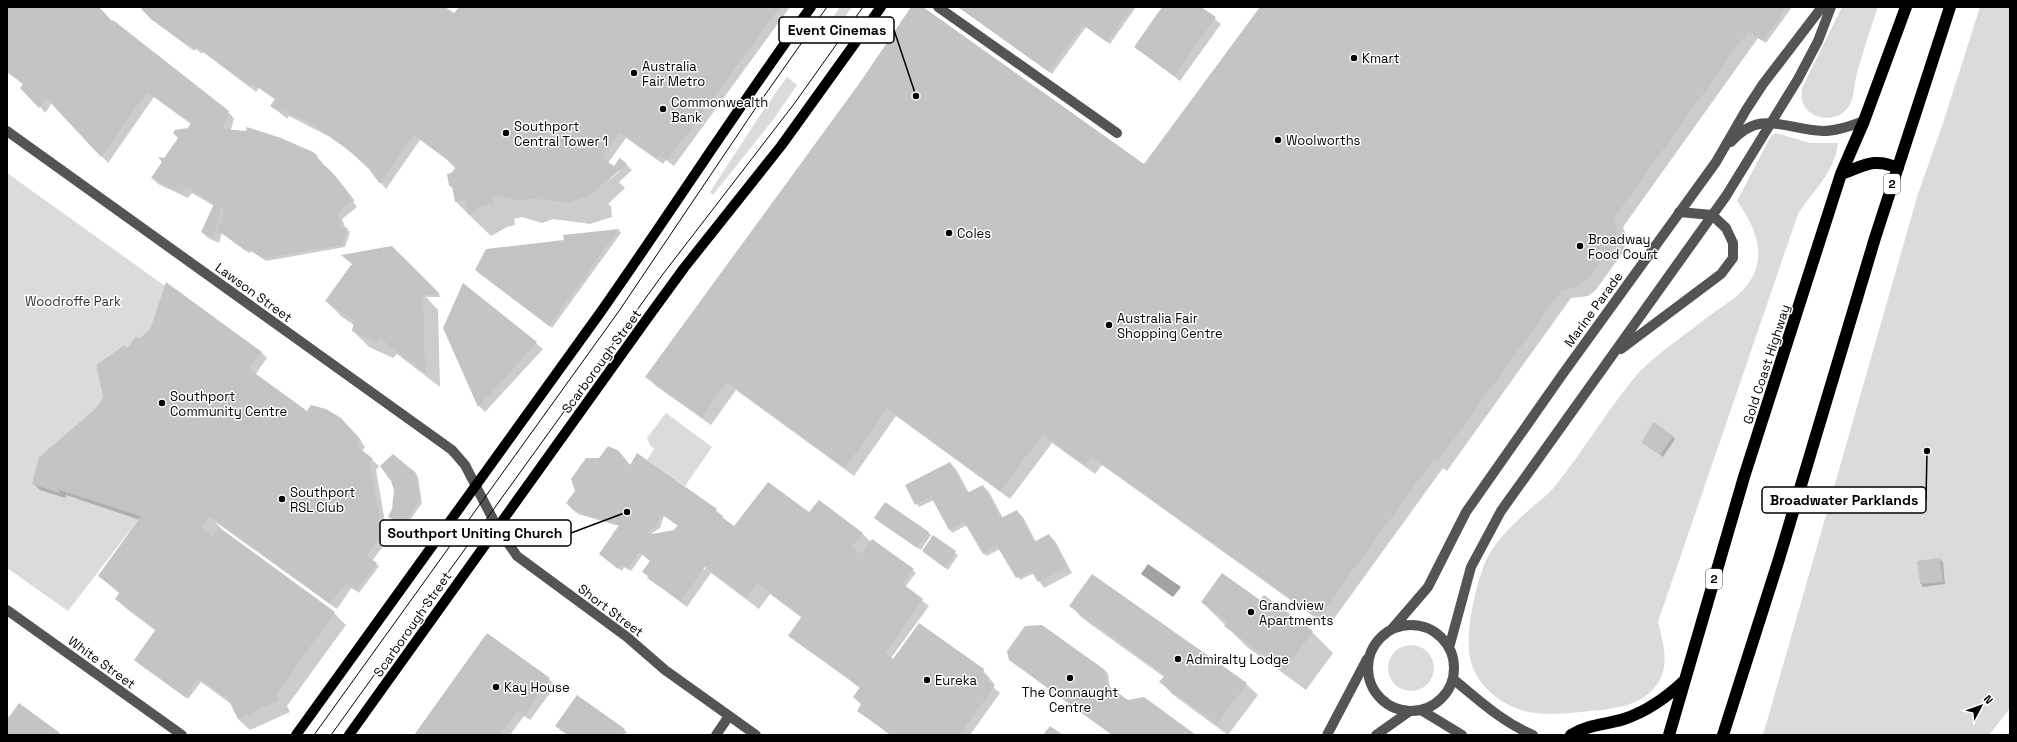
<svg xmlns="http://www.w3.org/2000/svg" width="2017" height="742" viewBox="0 0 2017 742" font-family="'Space Grotesk',sans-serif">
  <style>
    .green { fill: #dbdbdb }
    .water { fill: #a2a2a2 }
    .shadow { fill: #0003; fill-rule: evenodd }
    .building { fill: #c4c4c4; fill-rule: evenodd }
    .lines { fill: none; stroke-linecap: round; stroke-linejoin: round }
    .minor { stroke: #545454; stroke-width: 10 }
    .major { stroke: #000; stroke-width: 10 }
    .highway { stroke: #000; stroke-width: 12 }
    .tram { stroke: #000; stroke-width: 1 }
    .poi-dot { fill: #000; stroke: #fff; stroke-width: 1.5 }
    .labels { text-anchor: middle; stroke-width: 3; stroke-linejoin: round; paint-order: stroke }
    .shield { fill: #fff; stroke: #4c4c4c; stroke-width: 1 }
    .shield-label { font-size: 12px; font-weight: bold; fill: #000 }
    .poi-label { font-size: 13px; fill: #000; stroke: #fff; text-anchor: start }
    .street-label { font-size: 13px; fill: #000; stroke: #fff }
    .park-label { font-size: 13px; fill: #323232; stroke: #fff }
    .leader { fill: none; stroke: #000; stroke-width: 1.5 }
    .callout-dot { fill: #000; stroke: #fff; stroke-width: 1.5 }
    .callout { fill: #fff; stroke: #000; stroke-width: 1.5 }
    .callout-label { font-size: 14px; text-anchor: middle; font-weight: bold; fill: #000 }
  </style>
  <rect width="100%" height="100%" fill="#fff"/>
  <path class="green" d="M840,7H852L836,30L828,24Z
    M1842,7H1878C1870,30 1862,54 1856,77C1854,86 1854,97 1850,104C1841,124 1807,122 1802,100C1801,97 1802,92 1802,88Z
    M1980,7H2010V708L1989,735H1763L1918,194L1943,123Z
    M787,77L797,85L773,120L713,195L710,192L762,112Z
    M1776,133L1810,143H1838C1834,174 1814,189 1798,214L1658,622C1663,641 1670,665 1658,683C1643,706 1614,709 1590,711C1573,713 1554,715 1536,713C1507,710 1476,688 1470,658C1465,633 1475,589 1484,565C1493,543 1512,525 1530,509C1539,501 1548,495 1555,486C1585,449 1609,407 1640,371C1661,351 1686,334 1709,316C1720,308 1733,300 1743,290C1770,261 1757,229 1737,201L1771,136Z
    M7,173L165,286L150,329L140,338L136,336L128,347L124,345L96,365L103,398L96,408L39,457L60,490L141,516L68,611L7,568Z
    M666,413L712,447L685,486L647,460L654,449L650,445L647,438Z
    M1388 668a23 23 0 1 1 46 0a23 23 0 1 1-46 0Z"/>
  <path class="water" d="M1148,564L1181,587L1173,597L1141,574Z"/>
  <path class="shadow" d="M7,7H98L112,23L228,112L234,118L231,130L297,146L317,157L323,163L322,164L337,178L355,201L353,202L357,207L342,219L346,229L350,232L345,247L266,261L252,251L249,253L222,233L219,243L208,238L202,232L214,206L192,193L188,198L158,184L152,178L164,159L191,124L154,97L108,163L52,103L45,113L24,85L7,71Z
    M144,7H444L454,15L460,7H790L674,166L666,160L663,164L626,138L608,163L614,168L626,164L632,170L619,182L625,188L608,204L611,206L612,217L590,224L553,219L542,223L522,217L514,219L515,225L507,227L491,236L456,202L454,190L450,186L452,174L456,169L446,159L420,140L386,189L363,161L330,137L289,116L287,119L272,106L276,100L259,88L256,92L203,52L202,54L196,49L194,51L148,15ZM618,170L620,171L610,179L609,178Z
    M912,7H921L1144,165L1261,7H1792L1766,43L1758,38L1623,227L1626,236L1624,251L1595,291L1588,296L1571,298L1447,471L1443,468L1328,627L1102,465L1095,474L1052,443L1010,499L896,416L854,476L736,390L711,425L656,386L647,377L862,81Z
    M958,7H1136L1110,44L1086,27L1052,74Z
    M1163,7H1200L1221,24L1180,81L1135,47Z
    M619,230L621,233L552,328L479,273L565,241L564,236Z
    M392,247L441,297H426L438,310L440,387L397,354L393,358L369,347L353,331L354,325L342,317L326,301Z
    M464,285L543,349L485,412L479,406L444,328Z
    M140,340L261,352L267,358L255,375L307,412L340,418L358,436L365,447L362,451L379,466L376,470L386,528L389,532L384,538L387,541L372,561L379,566L359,593L352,587L337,609L214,521L221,528L220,529L334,613L346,625L287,706L290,712L250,730L238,719L231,704L201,682L188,699L138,663L156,631L128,610L116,599L120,594L99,576L140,520L66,495L65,498L40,490L34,484L104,398L128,349Z
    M1672,436L1675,439L1663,457L1642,442Z
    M950,463L956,469L969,493L983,486L989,492L1003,518L1017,511L1023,517L1036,542L1049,535L1055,541L1072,573L1044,588L1034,573L1020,580L1000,549L987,556L984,554L967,525L952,533L934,500L919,507L907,486Z
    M630,466L697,496L723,516L703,569L704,570L707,566L810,514L862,533L871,542L916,573L905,587L929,606L891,658L894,660L983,670L995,685L993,687L1000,693L970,735H890L858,710L862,705L854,697L860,688L790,636L802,618L770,594L759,609L711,573L687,607L648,578L651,561L643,554L631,571L624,567L622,571L603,556L619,526L578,514L568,503ZM664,516L678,526L675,531L648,536L660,528Z
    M415,473L418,477L422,503L406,526L389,517Z
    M878,521L928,532L931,535L921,550Z
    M933,537L958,555L948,570L923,551Z
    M1940,559L1943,562L1945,584L1923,587L1921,584Z
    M1202,602H1261L1312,632L1333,653L1306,690L1247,647Z
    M1071,606L1246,684L1258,695L1228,735L1172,694L1161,682L1164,677L1082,618Z
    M488,634L556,685L530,720L524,716L510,735H415Z
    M1105,670L1108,674L1110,688L1128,701L1194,735H1112Z
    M559,729L624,730L627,732L625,735H568Z"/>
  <path class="building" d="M7,7H99L112,21L113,20L229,111L223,129L246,131L247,127L281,138L313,152L318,156L316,158L331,171L350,195L348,196L352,201L337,213L341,220L339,227L348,228L342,245L262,258L248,249L246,251L217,230L224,220L222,218L224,210L221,208L213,238L201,232L214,204L186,187L182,193L151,178L162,162L158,157L164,158L178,138L173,133L175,130L188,128L191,123L147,92L101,157L46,98L39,108L20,88L23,84L7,72Z
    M143,7H445L454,13L459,7H780L668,160L659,155L657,158L620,132L602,158L614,166L620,158L627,164L590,195L568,203L530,198L519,201L499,195L492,197L494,204L484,205L468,215L466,200L455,202L452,186H449L447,174L451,173L457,166L414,135L380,184L369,169L345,147L312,124L283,110L281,113L270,106L275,99L252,83L250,86L197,47L195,49L189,44L188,46L152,20L141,9Z
    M911,7H923L1144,164L1260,7H1787L1763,41L1748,31L1614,218L1617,226L1615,242L1591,275L1578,287L1562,290L1437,462L1434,459L1318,618L1092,457L1085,466L1043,434L1000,491L887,408L845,468L727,382L702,417L645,377L861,81Z
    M958,7H1132L1107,42L1083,25L1049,72Z
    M1162,7H1201L1216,17L1174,76L1134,47Z
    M619,229L549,326L475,270L486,249L564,240L563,235Z
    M392,246L440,294L423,295L425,373L381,339L376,343L352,331L354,321L325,301L351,265H353L341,255Z
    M166,282L262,352L249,369L307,411L311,405L326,409L341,418L360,440L356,445L373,459L370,464L380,522L384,525L379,531L382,534L366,555L377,563L356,591L346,584L330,604L210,516L201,528L213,537L220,528L335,612L276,694L279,700L238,719L226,694L223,696L199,678L185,697L134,660L156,629L115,599L120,592L98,576L141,516L60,490L59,493L32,484L39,457L96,408L103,398L96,365L124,345L128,347L136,336L140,338L150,329Z
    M463,283L537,342L478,407L443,328Z
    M1654,422L1673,436L1660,455L1641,442Z
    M608,446L619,451L630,465L637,453L717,509L715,512L734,526L768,482L809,512L819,500L863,533L851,547L861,554L872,539L914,569L903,584L923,599L885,653L893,659L919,623L984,669L982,673L989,678L987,681L994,686L960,735H891L857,711L861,704L853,697L860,687L788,636L802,616L757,583L747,598L705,567L681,601L647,578L648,576L642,572L650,561L639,552L628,569L621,565L618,569L599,554L619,525L574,511L566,503L575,491L571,479L586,458H599ZM661,514L678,525L674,530L652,534L646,533L657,525Z
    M393,454L416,473L420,500L403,524L388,517L392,509L394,490L391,481L380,466Z
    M950,462L967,493L983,485L1001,518L1017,510L1034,542L1049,534L1067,567L1038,582L1031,571L1016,578L997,546L983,554L964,522L949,530L931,497L915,505L905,485Z
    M885,502L929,532L917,548L874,518Z
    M933,535L956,551L945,568L922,551Z
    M1940,558L1943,582L1920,584L1917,561Z
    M1222,573L1260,600L1264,595L1313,631L1285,670L1224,626L1228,622L1201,602Z
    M1092,574L1247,683L1217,724L1159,682L1165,675L1069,606Z
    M1042,625L1105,670L1107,685L1128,700L1144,697L1196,735H1112L1009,660L1007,651L1025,626Z
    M487,633L550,678L524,715L518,710L500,735H414Z
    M577,695L625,729L621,735H568L555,726Z
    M19,703L60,733L59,735H7V716L9,717Z
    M1050,726L1063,735H1043Z"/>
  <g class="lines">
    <path class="minor" d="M938,7L1117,133
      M7,131L452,450L465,465L497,527L517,556L627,637L665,670L756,735
      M1731,142C1761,108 1786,130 1823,131C1837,131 1851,126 1864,121
      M1621,349L1721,274L1733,258V243L1726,228L1712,215L1679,212
      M7,610L182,735
      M1368 668a43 43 0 1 1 86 0a43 43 0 1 1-86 0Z
      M1391,630L1428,587L1466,512L1562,375L1716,162L1746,110L1763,84L1822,7
      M1449,648L1471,567L1501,511L1726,196L1798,79L1818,41L1831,7
      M1453,679C1479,700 1502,722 1533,735
      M1421,710L1462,735
      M716,735L729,716
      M1327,735L1367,659
      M1376,735L1410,711"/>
    <path class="major" d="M296,735L600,313C671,212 738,107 811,7
      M349,735L649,316L684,268L781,146L881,7"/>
    <path class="highway" d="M1841,174C1864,166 1874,157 1898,168
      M1571,735C1589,724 1605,725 1624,719C1648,711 1666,698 1684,681
      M1669,735L1744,477L1841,174L1864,121L1906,7
      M1723,735L1779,559L1875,238L1950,7"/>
    <path class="tram" d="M314,735L619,311L755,109L827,7
      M331,735L663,274L794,104L863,7"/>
  </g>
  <g class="poi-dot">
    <circle cx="1354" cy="58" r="4"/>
    <circle cx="634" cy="73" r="4"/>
    <circle cx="663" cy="109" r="4"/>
    <circle cx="506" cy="133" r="4"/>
    <circle cx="1278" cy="140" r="4"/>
    <circle cx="949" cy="233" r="4"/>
    <circle cx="1580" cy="246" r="4"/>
    <circle cx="1109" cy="325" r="4"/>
    <circle cx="162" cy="403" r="4"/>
    <circle cx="282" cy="499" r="4"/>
    <circle cx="1251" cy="612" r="4"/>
    <circle cx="1178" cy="659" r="4"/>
    <circle cx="1070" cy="678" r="4"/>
    <circle cx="927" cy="680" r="4"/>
    <circle cx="496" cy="687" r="4"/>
  </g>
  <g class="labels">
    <g class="shield">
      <rect x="1884" y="174" width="16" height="20" rx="3"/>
      <rect x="1706" y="569" width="16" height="20" rx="3"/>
    </g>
    <g class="shield-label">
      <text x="1892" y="188">2</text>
      <text x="1714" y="583">2</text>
    </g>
    <g class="poi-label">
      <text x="1362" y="63">Kmart</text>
      <text x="642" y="71">Australia<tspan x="642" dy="15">Fair Metro</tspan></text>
      <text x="671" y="107">Commonwealth<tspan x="671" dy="15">Bank</tspan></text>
      <text x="514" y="131">Southport<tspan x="514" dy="15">Central Tower 1</tspan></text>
      <text x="1286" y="145">Woolworths</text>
      <text x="957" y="238">Coles</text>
      <text x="1588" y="244">Broadway<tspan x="1588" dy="15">Food Court</tspan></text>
      <text x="1117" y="323">Australia Fair<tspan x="1117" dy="15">Shopping Centre</tspan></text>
      <text x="170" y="401">Southport<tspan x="170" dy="15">Community Centre</tspan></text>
      <text x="290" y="497">Southport<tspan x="290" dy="15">RSL Club</tspan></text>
      <text x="1259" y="610">Grandview<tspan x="1259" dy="15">Apartments</tspan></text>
      <text x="1186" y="664">Admiralty Lodge</text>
      <text x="935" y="685">Eureka</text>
      <text x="504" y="692">Kay House</text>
      <text x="1070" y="697" text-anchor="middle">The Connaught<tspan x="1070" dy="15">Centre</tspan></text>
    </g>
    <g class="street-label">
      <text transform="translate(254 292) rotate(36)" y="5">Lawson Street</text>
      <text transform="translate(1593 309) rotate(-54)" y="5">Marine Parade</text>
      <text transform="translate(601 361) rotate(-54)" y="5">Scarborough Street</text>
      <text transform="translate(1766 364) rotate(-72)" y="5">Gold Coast Highway</text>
      <text transform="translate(611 610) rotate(37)" y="5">Short Street</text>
      <text transform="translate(412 624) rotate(-55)" y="5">Scarborough Street</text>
      <text transform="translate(102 662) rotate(36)" y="5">White Street</text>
    </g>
    <g class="park-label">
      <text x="73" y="306">Woodroffe Park</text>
    </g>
  </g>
  <path class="leader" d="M916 96L894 30M1927 451L1926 500M627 512L571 533"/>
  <g class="callout-dot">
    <circle cx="916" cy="96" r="4"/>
    <circle cx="1927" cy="451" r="4"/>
    <circle cx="627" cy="512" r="4"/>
  </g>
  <g class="callout">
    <rect x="779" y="17" width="115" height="26" rx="4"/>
    <rect x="1762" y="487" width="164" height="26" rx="4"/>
    <rect x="380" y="520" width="191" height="26" rx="4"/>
  </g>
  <g class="callout-label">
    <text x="837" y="35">Event Cinemas</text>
    <text x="1844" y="505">Broadwater Parklands</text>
    <text x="475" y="538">Southport Uniting Church</text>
  </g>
  <rect width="2017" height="742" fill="none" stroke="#000000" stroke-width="16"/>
  <g transform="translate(1981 706) rotate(49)" stroke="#ffffff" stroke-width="3" paint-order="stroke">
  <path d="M0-3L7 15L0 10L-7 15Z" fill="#000000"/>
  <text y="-6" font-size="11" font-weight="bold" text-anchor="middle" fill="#000000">N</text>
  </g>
</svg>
